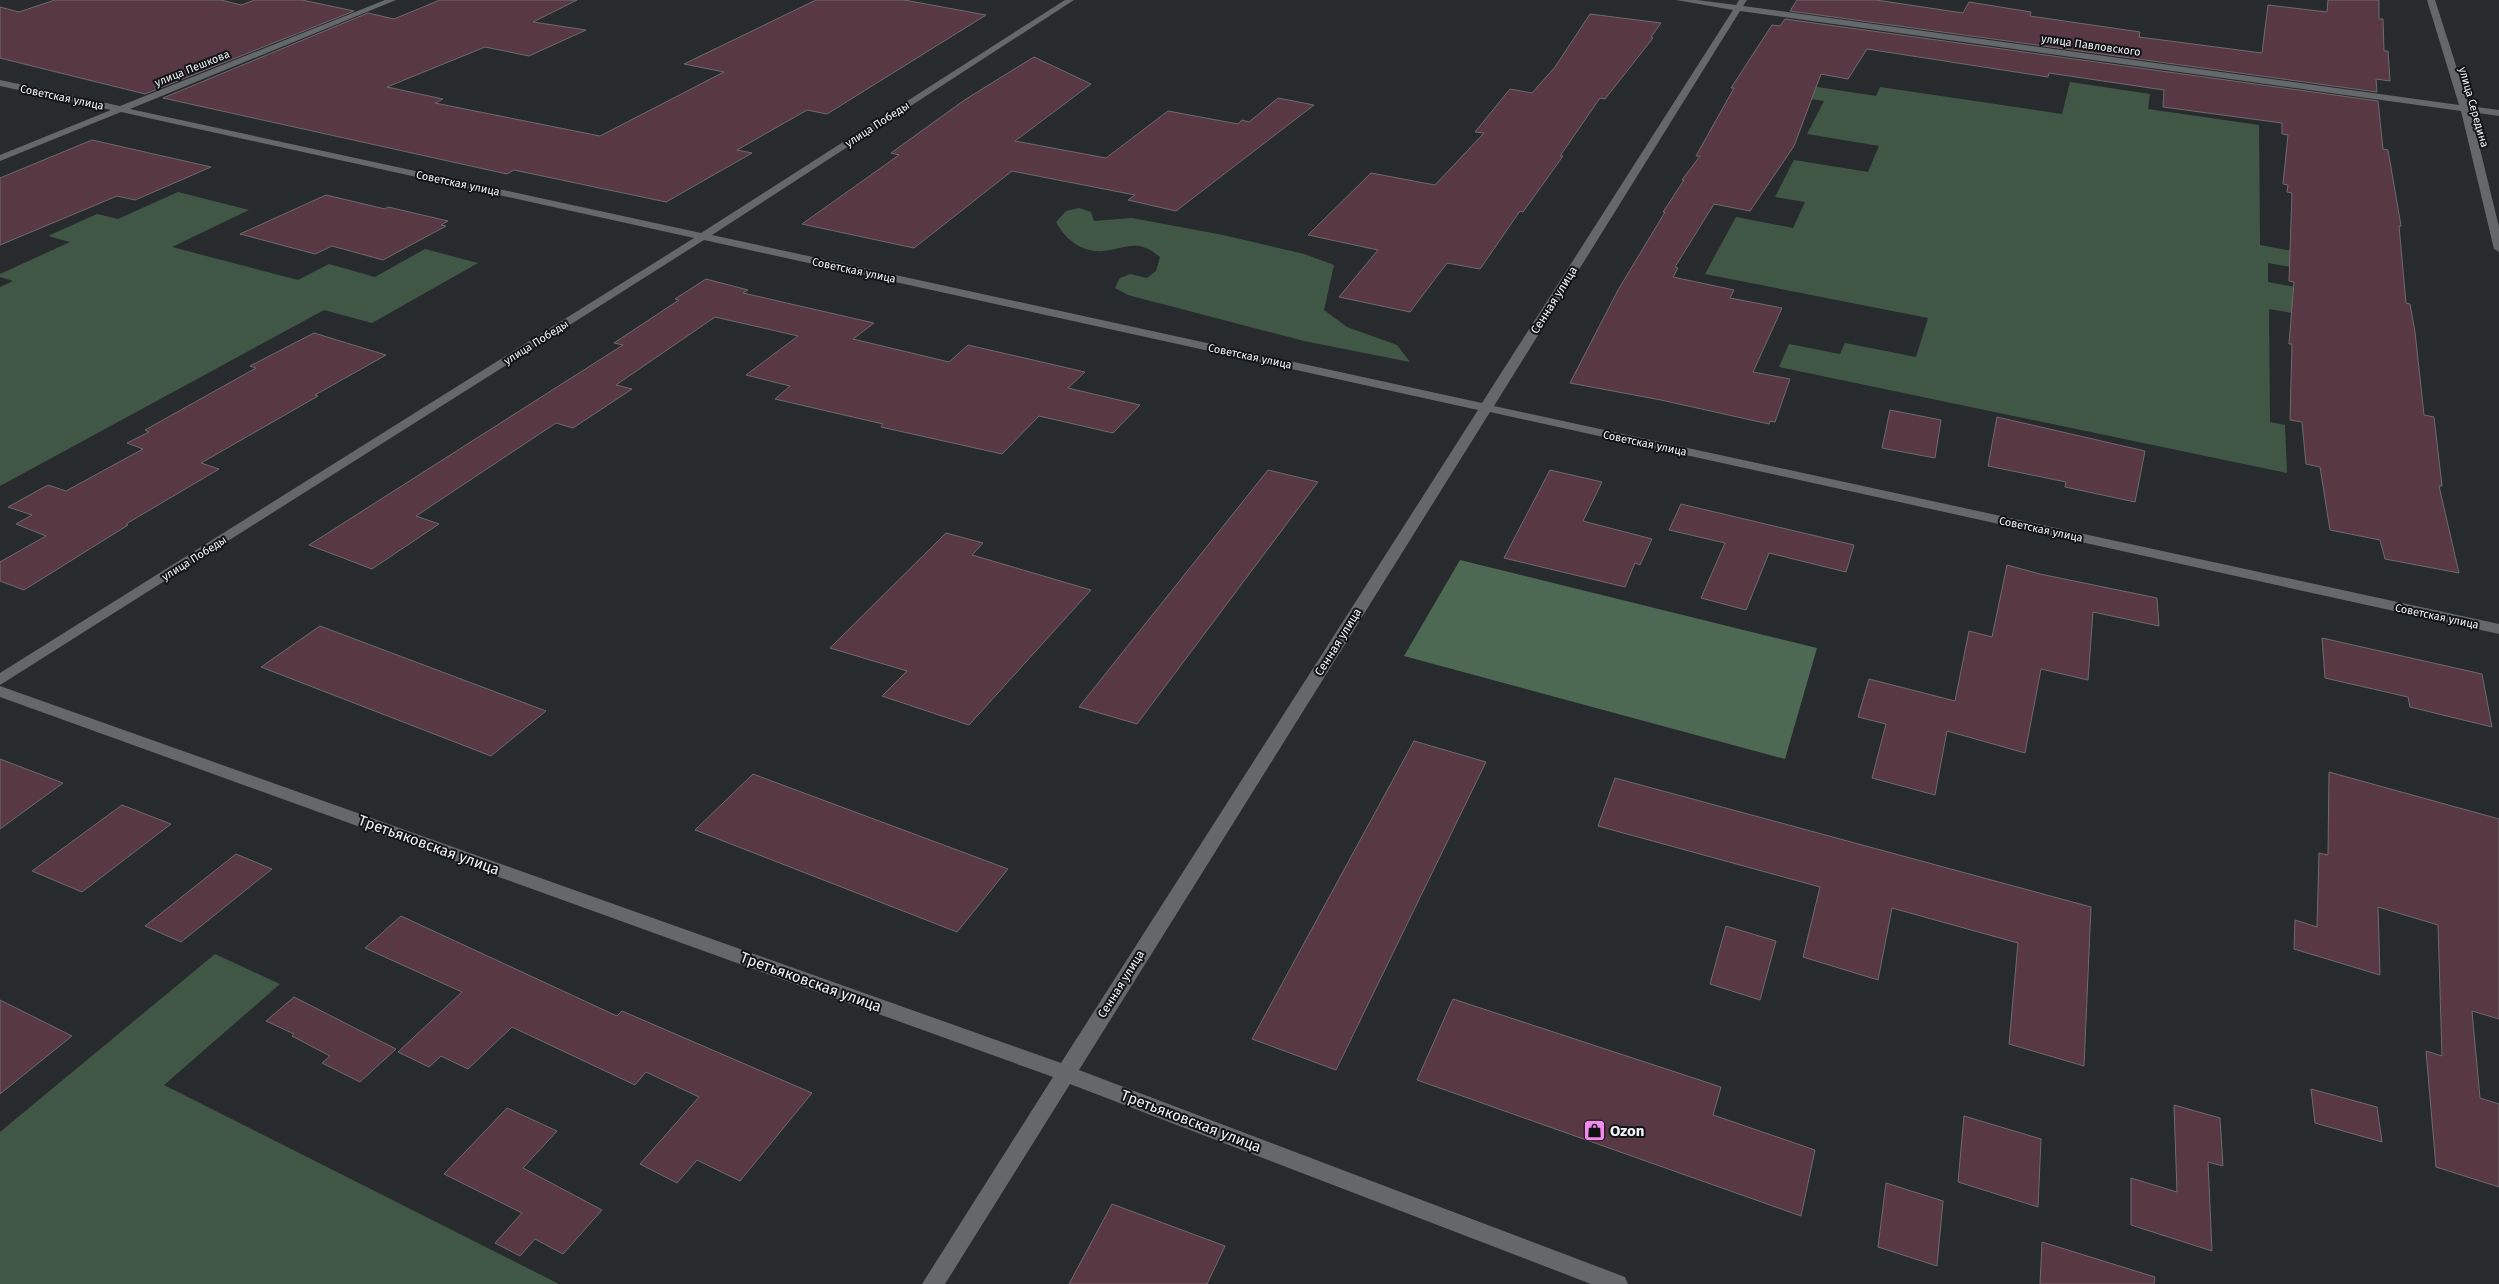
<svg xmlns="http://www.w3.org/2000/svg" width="2499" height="1284" viewBox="0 0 2499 1284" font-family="'Fira Sans',sans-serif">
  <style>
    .green { fill: #415746 }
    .forest { fill: #4d6853 }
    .building { fill: #573843; stroke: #6f6a6b }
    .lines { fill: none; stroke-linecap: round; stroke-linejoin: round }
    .minor { fill: #64686b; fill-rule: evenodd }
    .labels { text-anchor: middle; stroke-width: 4; stroke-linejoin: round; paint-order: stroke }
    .far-street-label { font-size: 11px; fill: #f1f3f5; stroke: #121314 }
    .street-label { font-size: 12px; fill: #f1f3f5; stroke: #121314 }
    .near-street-label { font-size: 15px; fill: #f1f3f5; stroke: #121314 }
    .near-poi-label { font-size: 15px; font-weight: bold; fill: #f1f3f5; stroke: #121314; text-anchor: start }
  </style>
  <rect width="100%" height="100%" fill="#282b2e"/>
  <path class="green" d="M2070,82L2150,94L2148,109L2259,125L2260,245L2325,257L2327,273L2268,263V282L2334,294L2337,321L2269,309L2270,422L2285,425L2287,473L1779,367L1789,344L1840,354L1845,343L1916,357L1928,318L1705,274L1736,217L1793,228L1805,202L1775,197L1794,160L1868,172L1879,146L1807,134L1824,101L1804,98L1811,86L1876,96L1880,87L2062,114Z
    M178,192L249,210L172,247L298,280L329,264L375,277L425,249L478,263L372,323L324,310L0,486V287L13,281L0,277V274L70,242L48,236L97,214L118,219Z
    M1079,208L1091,212L1094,221L1132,218L1223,235L1304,254L1334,265L1324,310L1347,327L1397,345L1410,362L1304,341L1128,295L1115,288L1120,278L1130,274L1147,278L1156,271L1160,257C1156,254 1151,250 1146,248C1132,242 1118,250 1103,251C1082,253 1065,239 1056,222L1066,211Z
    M215,954L280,984L164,1085L559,1284H0V1132Z"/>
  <path class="forest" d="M1460,560L1817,648L1785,759L1404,656Z"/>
  <path class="building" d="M55,0H221L241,5L255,0H302L354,11L145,94L0,58V7L19,12Z
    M440,0H577L533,22L586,30L529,56L485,47L387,87L443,99L435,103L600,136L724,72L684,64L816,0H904L986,15L827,114L807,110L737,150L752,153L666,202L514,170L507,174L163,98L368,13L394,19Z
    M1797,0H1876L1963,13L1969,2L2031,12L2030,16L2140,32L2139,37L2262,53L2268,5L2327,12L2328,0H2379V19H2383L2384,51H2388L2390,81L2376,79L2377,92L1790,11Z
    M1590,14L1661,23L1651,37L1653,38L1605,99L1600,98L1560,156H1563L1523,212L1520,211L1480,269L1447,263L1410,312L1339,297L1378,250L1308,235L1371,173L1435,185L1484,133L1475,132L1510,89L1532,93L1555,67Z
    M1785,19L2378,101L2383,149L2388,150L2401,226H2399L2406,303L2410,304L2415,332L2424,415L2434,417L2442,486H2439L2459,573L2385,559L2380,540L2330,530L2320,467L2306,464L2302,422L2290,420L2292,344H2289L2294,282L2289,281L2292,193L2287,192L2288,185L2283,184L2288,135L2282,134V123L2163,107L2164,90L2049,73L2048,77L1867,49L1848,79L1821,74L1794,146L1750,211L1714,204L1675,267L1678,268L1673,277L1734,290L1730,298L1782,308L1753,372L1790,379L1775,422L1770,421L1769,424L1661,400L1570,383L1618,290L1665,212H1663L1684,180H1682L1700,156H1696L1734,88H1731L1772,25L1780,26Z
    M1034,57L1091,84L1015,141L1106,158L1168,111L1238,124L1242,120L1249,122L1278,98L1314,105L1176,211L1128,200L1135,195L1012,171L914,248L802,224L899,155L891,153L966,99Z
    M92,140L211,167L135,200L117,196L0,245V178Z
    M326,195L385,209L388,207L448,221L441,225L446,226L383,260L332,246L315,254L240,234Z
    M706,279L748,290L743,293L874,323L853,339L949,362L968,345L1085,372L1068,388L1140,405L1113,433L1039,416L1002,454L881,427L883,424L775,399L790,386L746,375L798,336L715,317L616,385L632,389L573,428L556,423L416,516L439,524L372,569L309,545L623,345L614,343L679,300L675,299Z
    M314,333L386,355L315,395L318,396L201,463L219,469L126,524L128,525L24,590L0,581V562L46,536L16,524L32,515L8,507L48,485L66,491L143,449L127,443L149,432L145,430L256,368L250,366Z
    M1890,410L1941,420L1935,458L1882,448Z
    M1997,417L2145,451L2135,502L2065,487L2066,482L1988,466Z
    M1268,470L1318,482L1137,724L1079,707Z
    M1550,470L1602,482L1583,521L1652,539L1640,565L1635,563L1625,587L1504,558Z
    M1681,504L1854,545L1846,572L1769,553L1746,610L1701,598L1725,543L1669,530Z
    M946,533L983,543L972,555L1091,590L969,725L882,696L907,671L830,648Z
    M2007,565L2040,574L2157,598L2159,626L2093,612L2088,680L2041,669L2025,753L1947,731L1935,795L1872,778L1886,724L1858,717L1869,679L1955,701L1969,631L1992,637Z
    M320,626L546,711L491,756L261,667Z
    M2322,638L2482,674L2492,727L2410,707L2408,697L2325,678Z
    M1414,741L1486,762L1336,1070L1252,1039Z
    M0,759L63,783L0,829Z
    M2329,772L2499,819V1019L2472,1011L2480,1098L2499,1104V1187L2436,1167L2426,1051L2442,1056L2438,925L2378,907L2380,975L2294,949L2295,920L2317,927L2319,853L2328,855Z
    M753,774L1008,869L957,932L695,830Z
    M1615,778L2091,907L2084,1066L2009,1044L2018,943L1892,908L1878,980L1803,957L1820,887L1598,826Z
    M122,805L171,824L82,892L32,871Z
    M236,854L272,869L181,942L145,926Z
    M401,916L617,1016L622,1011L812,1093L740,1181L697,1160L677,1183L640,1164L699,1097L646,1072L635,1085L512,1027L468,1069L441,1056L429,1067L398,1052L462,992L365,948Z
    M1726,926L1776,941L1760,1000L1710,984Z
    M294,997L396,1049L360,1082L322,1063L330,1056L292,1036L294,1034L266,1021Z
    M1453,999L1721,1087L1713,1115L1815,1150L1801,1216L1417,1080Z
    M0,1000L72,1036L0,1094Z
    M2311,1089L2377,1107L2382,1142L2315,1123Z
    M2174,1105L2220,1118L2223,1166L2208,1162L2212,1251L2131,1225V1178L2177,1192Z
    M507,1108L557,1131L523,1168L602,1210L563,1254L535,1239L520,1256L495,1243L522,1213L444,1174Z
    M1964,1116L2041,1139L2038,1207L1958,1182Z
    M1886,1183L1943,1201L1937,1266L1878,1247Z
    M1112,1204L1225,1246L1207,1284H1069Z
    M2042,1242L2155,1277L2154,1284H2040Z"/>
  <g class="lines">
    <path class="minor" d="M385,0H396L130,109L701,233L1065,0H1074L712,235L1482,403L1733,10L1676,0H1697L1736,5L1739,0H1747L1743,6L2459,105L2427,0H2435L2469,106L2499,110V116L2471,112L2499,227V252L2494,249L2461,111L1740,11L1494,406L2499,624V634L1490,412L1079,1070L1625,1277L1628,1284H1591L1070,1084L945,1284H922L1053,1077L0,697V686L1061,1063L1478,410L704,240L0,685V673L694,238L121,112L0,161V155L111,110L0,86V80L120,106Z"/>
  </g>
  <defs>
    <symbol id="shop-square" viewBox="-11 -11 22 22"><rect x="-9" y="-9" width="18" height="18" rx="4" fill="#f489f0" stroke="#121314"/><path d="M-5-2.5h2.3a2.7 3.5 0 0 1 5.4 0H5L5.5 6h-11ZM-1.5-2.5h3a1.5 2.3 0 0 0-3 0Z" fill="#111"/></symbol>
  </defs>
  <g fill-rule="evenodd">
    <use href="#shop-square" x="1582" y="1118" width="25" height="25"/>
  </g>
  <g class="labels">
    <g class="far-street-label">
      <text transform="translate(2091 45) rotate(8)" y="4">улица Павловского</text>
      <text transform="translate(192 68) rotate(-22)" y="4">улица Пешкова</text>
      <text transform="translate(62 97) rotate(12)" y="4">Советская улица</text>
      <text transform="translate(2474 107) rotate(74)" y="4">улица Середина</text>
      <text transform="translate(877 124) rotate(-33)" y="4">улица Победы</text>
      <text transform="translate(458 183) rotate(12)" y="4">Советская улица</text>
      <text transform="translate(854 270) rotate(12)" y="4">Советская улица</text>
      <text transform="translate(536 342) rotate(-32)" y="4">улица Победы</text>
      <text transform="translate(1250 356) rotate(12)" y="4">Советская улица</text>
      <text transform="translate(1645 443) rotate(12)" y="4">Советская улица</text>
      <text transform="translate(2041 529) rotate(12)" y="4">Советская улица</text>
      <text transform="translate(194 558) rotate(-32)" y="4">улица Победы</text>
      <text transform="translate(2437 616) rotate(12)" y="4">Советская улица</text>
    </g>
    <g class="street-label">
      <text transform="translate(1554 300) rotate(-58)" y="4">Сенная улица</text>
      <text transform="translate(1338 642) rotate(-58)" y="4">Сенная улица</text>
      <text transform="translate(1121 984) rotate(-58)" y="4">Сенная улица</text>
    </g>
    <g class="near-street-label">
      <text transform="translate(429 845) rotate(20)" y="5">Третьяковская улица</text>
      <text transform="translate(811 982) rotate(20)" y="5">Третьяковская улица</text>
      <text transform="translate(1191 1121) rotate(21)" y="5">Третьяковская улица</text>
    </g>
    <g class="near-poi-label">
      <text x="1610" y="1136">Ozon</text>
    </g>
  </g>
</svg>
